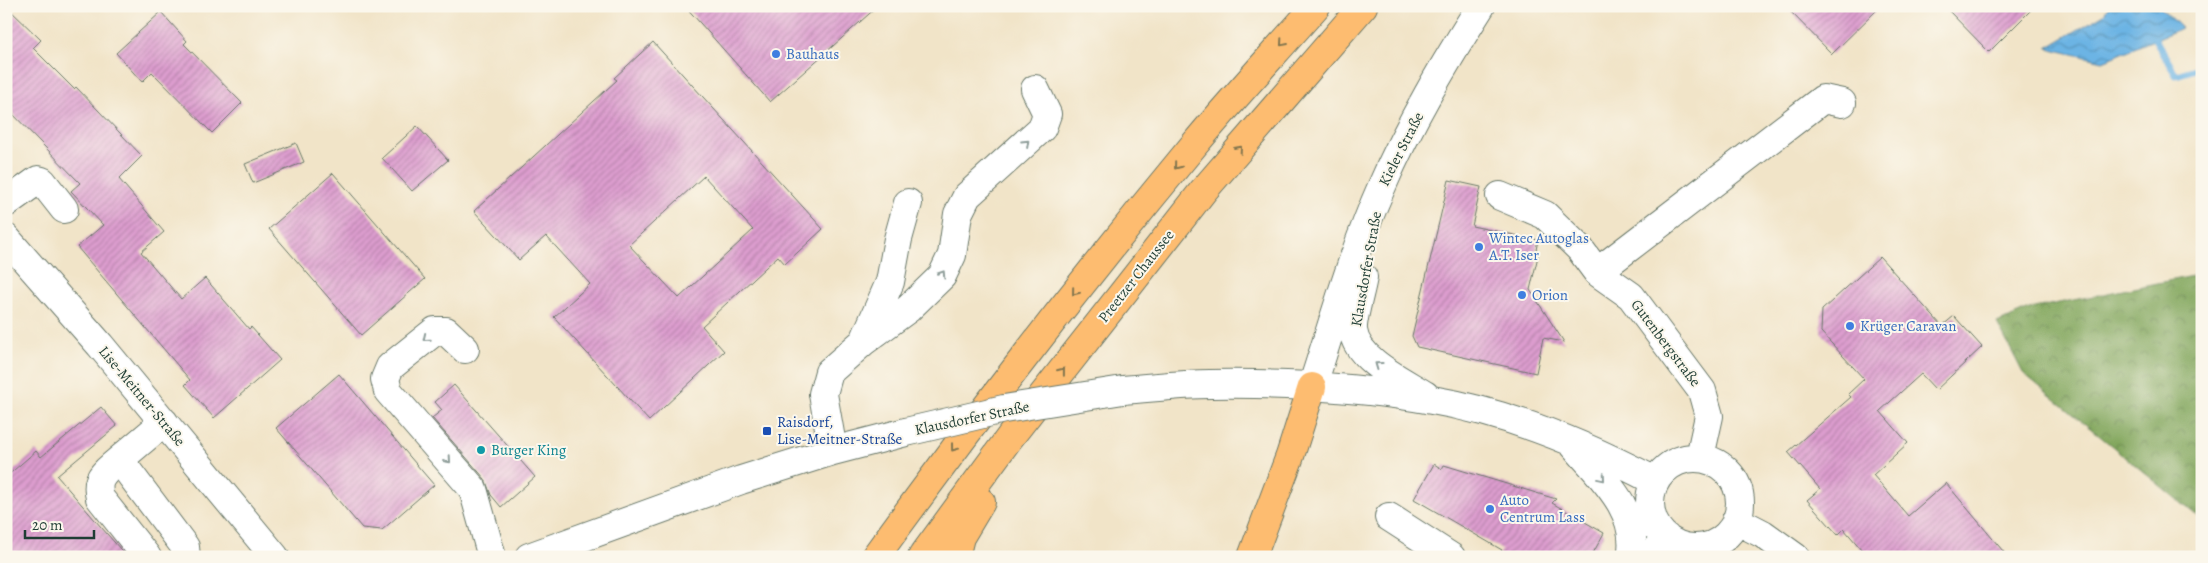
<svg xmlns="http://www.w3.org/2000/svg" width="2208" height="563" viewBox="0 0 2208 563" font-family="Alegreya,serif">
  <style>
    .forest { fill: url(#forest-crowns); stroke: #507248 }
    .water { fill: url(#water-waves); stroke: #46788c }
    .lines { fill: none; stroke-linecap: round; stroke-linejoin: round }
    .stream { stroke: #6cb4e4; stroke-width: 7 }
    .building { fill: url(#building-hatch); fill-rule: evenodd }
    .minor-casing { stroke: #687768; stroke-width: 30 }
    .highway-casing { stroke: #687768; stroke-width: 30 }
    .minor { stroke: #fff; stroke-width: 28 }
    .highway { stroke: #fdbc6f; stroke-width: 28 }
    .minor-bridge-casing { stroke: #687768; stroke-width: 30; stroke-linecap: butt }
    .minor-bridge { stroke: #fff; stroke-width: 28 }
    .oneway { stroke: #83764f }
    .oneway2 { stroke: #8f9e9a }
    .shop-dot { fill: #3f7fe0; stroke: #fbf7ec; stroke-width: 2 }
    .transit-dot { fill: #1a4fb4; stroke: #fbf7ec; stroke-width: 2 }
    .culture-dot { fill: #0f9aa8; stroke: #fbf7ec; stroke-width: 2 }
    .labels { text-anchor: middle; stroke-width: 4; stroke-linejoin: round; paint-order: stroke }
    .shop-label { font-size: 15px; fill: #366cbe; stroke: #fbf7ec; text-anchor: start }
    .street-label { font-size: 15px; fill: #1f3d34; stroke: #fbf7ec }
    .transit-label { font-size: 15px; fill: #164399; stroke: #fbf7ec; text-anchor: start }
    .culture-label { font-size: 15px; fill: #0d838f; stroke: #fbf7ec; text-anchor: start }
  </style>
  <defs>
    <pattern id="forest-crowns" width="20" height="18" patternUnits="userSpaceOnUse" patternTransform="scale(1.25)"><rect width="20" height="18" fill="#81a65c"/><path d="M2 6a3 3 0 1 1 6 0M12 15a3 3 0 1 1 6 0" fill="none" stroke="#69884d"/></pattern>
    <pattern id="water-waves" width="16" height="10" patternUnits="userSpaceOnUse" patternTransform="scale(1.25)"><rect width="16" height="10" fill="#6cb4e4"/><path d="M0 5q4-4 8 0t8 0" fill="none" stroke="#5894ba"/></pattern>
    <pattern id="building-hatch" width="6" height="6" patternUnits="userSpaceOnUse" patternTransform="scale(1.25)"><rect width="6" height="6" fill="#dd9dcf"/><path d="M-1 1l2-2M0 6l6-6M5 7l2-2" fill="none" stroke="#b381a9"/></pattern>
  </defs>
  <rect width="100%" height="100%" fill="#fbf7ec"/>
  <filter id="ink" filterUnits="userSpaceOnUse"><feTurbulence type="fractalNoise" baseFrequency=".02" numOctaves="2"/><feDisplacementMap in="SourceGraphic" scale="10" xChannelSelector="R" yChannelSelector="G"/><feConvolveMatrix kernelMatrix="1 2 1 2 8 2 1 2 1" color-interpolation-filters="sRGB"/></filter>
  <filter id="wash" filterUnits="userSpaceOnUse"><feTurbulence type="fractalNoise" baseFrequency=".0096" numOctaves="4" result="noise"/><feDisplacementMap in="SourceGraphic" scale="20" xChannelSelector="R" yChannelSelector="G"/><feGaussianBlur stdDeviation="1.12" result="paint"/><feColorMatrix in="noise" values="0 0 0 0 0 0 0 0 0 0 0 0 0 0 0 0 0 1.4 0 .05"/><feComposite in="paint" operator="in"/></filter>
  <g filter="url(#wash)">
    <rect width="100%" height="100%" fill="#f1e4c8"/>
    <path class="forest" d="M2202,274V520L2023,373L1997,323L2029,309Z"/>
    <path class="water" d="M2109,6H2159L2182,28L2103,61L2047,48L2104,14Z"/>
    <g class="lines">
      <path class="stream" d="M2155,39L2176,75L2202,67"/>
    </g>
    <g id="blocks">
      <path class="building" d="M6,6L41,40L33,48L74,89L76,87L142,156L119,179L164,232L141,252L181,299L205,278L249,329L251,327L280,360L214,418L185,385L190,380L77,247L103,225L71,191L80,183L6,107Z
        M685,6H878L770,102Z
        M1785,6H1881L1832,54Z
        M1944,6H2035L1989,52Z
        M161,12L187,41L184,44L242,103L212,133L152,72L142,82L116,53Z
        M653,42L823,229L785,264L778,256L702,326L724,351L649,421L554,317L590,284L546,236L519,260L474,211L617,80L614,78ZM704,176L753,230L679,298L629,245Z
        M417,126L448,160L412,191L382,158Z
        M296,143L304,162L253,183L245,164Z
        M333,173L425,279L361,335L269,229Z
        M1449,180L1481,187L1472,226L1538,240L1536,250L1538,256L1530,290L1564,342L1543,338L1536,373L1417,347L1412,336Z
        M1880,257L1942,326L1954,316L1982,347L1936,390L1921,374L1880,411L1908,443L1873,475L1908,516L1946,483L2008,557H1868L1844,529L1838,535L1807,500L1820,489L1788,452L1851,397L1848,394L1864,379L1821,332L1822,310Z
        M339,374L434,485L382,530L362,528L276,428Z
        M454,385L535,477L501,507L491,495L485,479L432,418L442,410L435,402Z
        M101,407L117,426L57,476L127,557H6V477L36,451L41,457Z
        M1434,464L1442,469L1444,465L1556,499L1552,503L1604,533L1591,557H1498L1502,550L1414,499Z"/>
    </g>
  </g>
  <g filter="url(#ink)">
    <use href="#blocks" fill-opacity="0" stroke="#687768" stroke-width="1"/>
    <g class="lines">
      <defs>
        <path id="minor" d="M1500,196L1545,215L1580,249L1597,272L1631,296L1702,391L1709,416L1700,457
          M6,203L38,180L42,181L64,209
          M6,238L100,345L275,557
          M1597,272L1823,99L1842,103
          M1363,277C1361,290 1352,319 1353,330C1356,360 1403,381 1425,395
          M864,341L890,282L898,239L908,203
          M465,349L446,331H435L390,367L385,379L388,391L473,489L492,557
          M1312,387C1334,320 1353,251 1382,186C1409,123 1445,63 1481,6
          M1123,390C1152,388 1181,384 1210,384C1283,383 1360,387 1432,400C1510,413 1586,445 1655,481
          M1573,444C1599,475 1641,511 1631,557
          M833,451L823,394L829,372L863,342L908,309L942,276L952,255L958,214L967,196L1042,128L1047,114L1035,89
          M1650 503a45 45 0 1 1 90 0a45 45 0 1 1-90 0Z
          M112,466L164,422
          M1389,517L1451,557
          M1736,520L1763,534L1795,557
          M147,557L100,498C96,482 100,476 112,466H124L185,547L186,557
          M529,557L741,480L833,451L906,432
          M1652,557L1666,537"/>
        <path id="highway" d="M875,557C977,416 1083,279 1194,145C1233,98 1275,53 1316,6
          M922,557L1010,437L1203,191L1363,6
          M955,557L960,537L981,502
          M1252,557L1290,456L1312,387"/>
      </defs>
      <use href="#minor" class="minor-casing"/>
      <use href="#highway" class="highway-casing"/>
      <use href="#minor" class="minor"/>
      <use href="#highway" class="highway"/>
      <defs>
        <path id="minor-bridge" d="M906,432L1004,409L1123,390"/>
      </defs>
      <use href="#minor-bridge" class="minor-bridge-casing"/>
      <use href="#minor-bridge" class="minor-bridge"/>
    </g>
    <defs><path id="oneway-chevron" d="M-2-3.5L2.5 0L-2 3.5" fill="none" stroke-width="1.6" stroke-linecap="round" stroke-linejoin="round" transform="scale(1.25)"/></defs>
    <g class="oneway">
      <use href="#oneway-chevron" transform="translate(1283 43) rotate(131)"/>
      <use href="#oneway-chevron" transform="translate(1239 149) rotate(-49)"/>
      <use href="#oneway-chevron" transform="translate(1177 166) rotate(129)"/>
      <use href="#oneway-chevron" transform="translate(1075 292) rotate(129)"/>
      <use href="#oneway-chevron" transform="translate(1062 371) rotate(-52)"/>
      <use href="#oneway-chevron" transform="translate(954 448) rotate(127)"/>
    </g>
    <g class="oneway2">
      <use href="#oneway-chevron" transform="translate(1026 143) rotate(-43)"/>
      <use href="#oneway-chevron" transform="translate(942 274) rotate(-57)"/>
      <use href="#oneway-chevron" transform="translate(426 338) rotate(141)"/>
      <use href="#oneway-chevron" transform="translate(1378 365) rotate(-144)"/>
      <use href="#oneway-chevron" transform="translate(448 460) rotate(49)"/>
      <use href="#oneway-chevron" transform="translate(1602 478) rotate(50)"/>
    </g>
  </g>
  <g class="shop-dot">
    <circle cx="776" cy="54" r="5"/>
    <circle cx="1479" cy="247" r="5"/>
    <circle cx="1522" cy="295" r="5"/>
    <circle cx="1850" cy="326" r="5"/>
    <circle cx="1490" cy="509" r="5"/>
  </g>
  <rect class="transit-dot" x="762" y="426" width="10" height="10" rx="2.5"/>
  <circle class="culture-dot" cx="481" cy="450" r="5"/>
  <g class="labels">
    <g class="shop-label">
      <text x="786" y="59">Bauhaus</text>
      <text x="1489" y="243">Wintec Autoglas<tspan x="1489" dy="17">A.T. Iser</tspan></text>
      <text x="1532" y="300">Orion</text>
      <text x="1860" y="331">Krüger Caravan</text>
      <text x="1500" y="505">Auto<tspan x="1500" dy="17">Centrum Lass</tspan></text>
    </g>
    <g class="street-label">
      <text transform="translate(1401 149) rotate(-63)" y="5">Kieler Straße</text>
      <text transform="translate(1366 269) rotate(-80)" y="5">Klausdorfer Straße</text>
      <text transform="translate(1136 276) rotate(-52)" y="5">Preetzer Chaussee</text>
      <text transform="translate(1666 343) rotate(53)" y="5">Gutenbergstraße</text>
      <text transform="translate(142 396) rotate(50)" y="5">Lise-Meitner-Straße</text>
      <text transform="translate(972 418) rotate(-12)" y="5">Klausdorfer Straße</text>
    </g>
    <g class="transit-label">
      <text x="777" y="427">Raisdorf,<tspan x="777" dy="17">Lise-Meitner-Straße</tspan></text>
    </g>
    <g class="culture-label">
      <text x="491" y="455">Burger King</text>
    </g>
  </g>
  <rect width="2208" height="563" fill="none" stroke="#fbf7ec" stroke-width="25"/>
  <path d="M25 530v8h69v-8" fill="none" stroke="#1f3d34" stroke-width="2.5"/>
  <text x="32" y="530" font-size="15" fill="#1f3d34" stroke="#fbf7ec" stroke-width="4" paint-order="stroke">20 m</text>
</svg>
